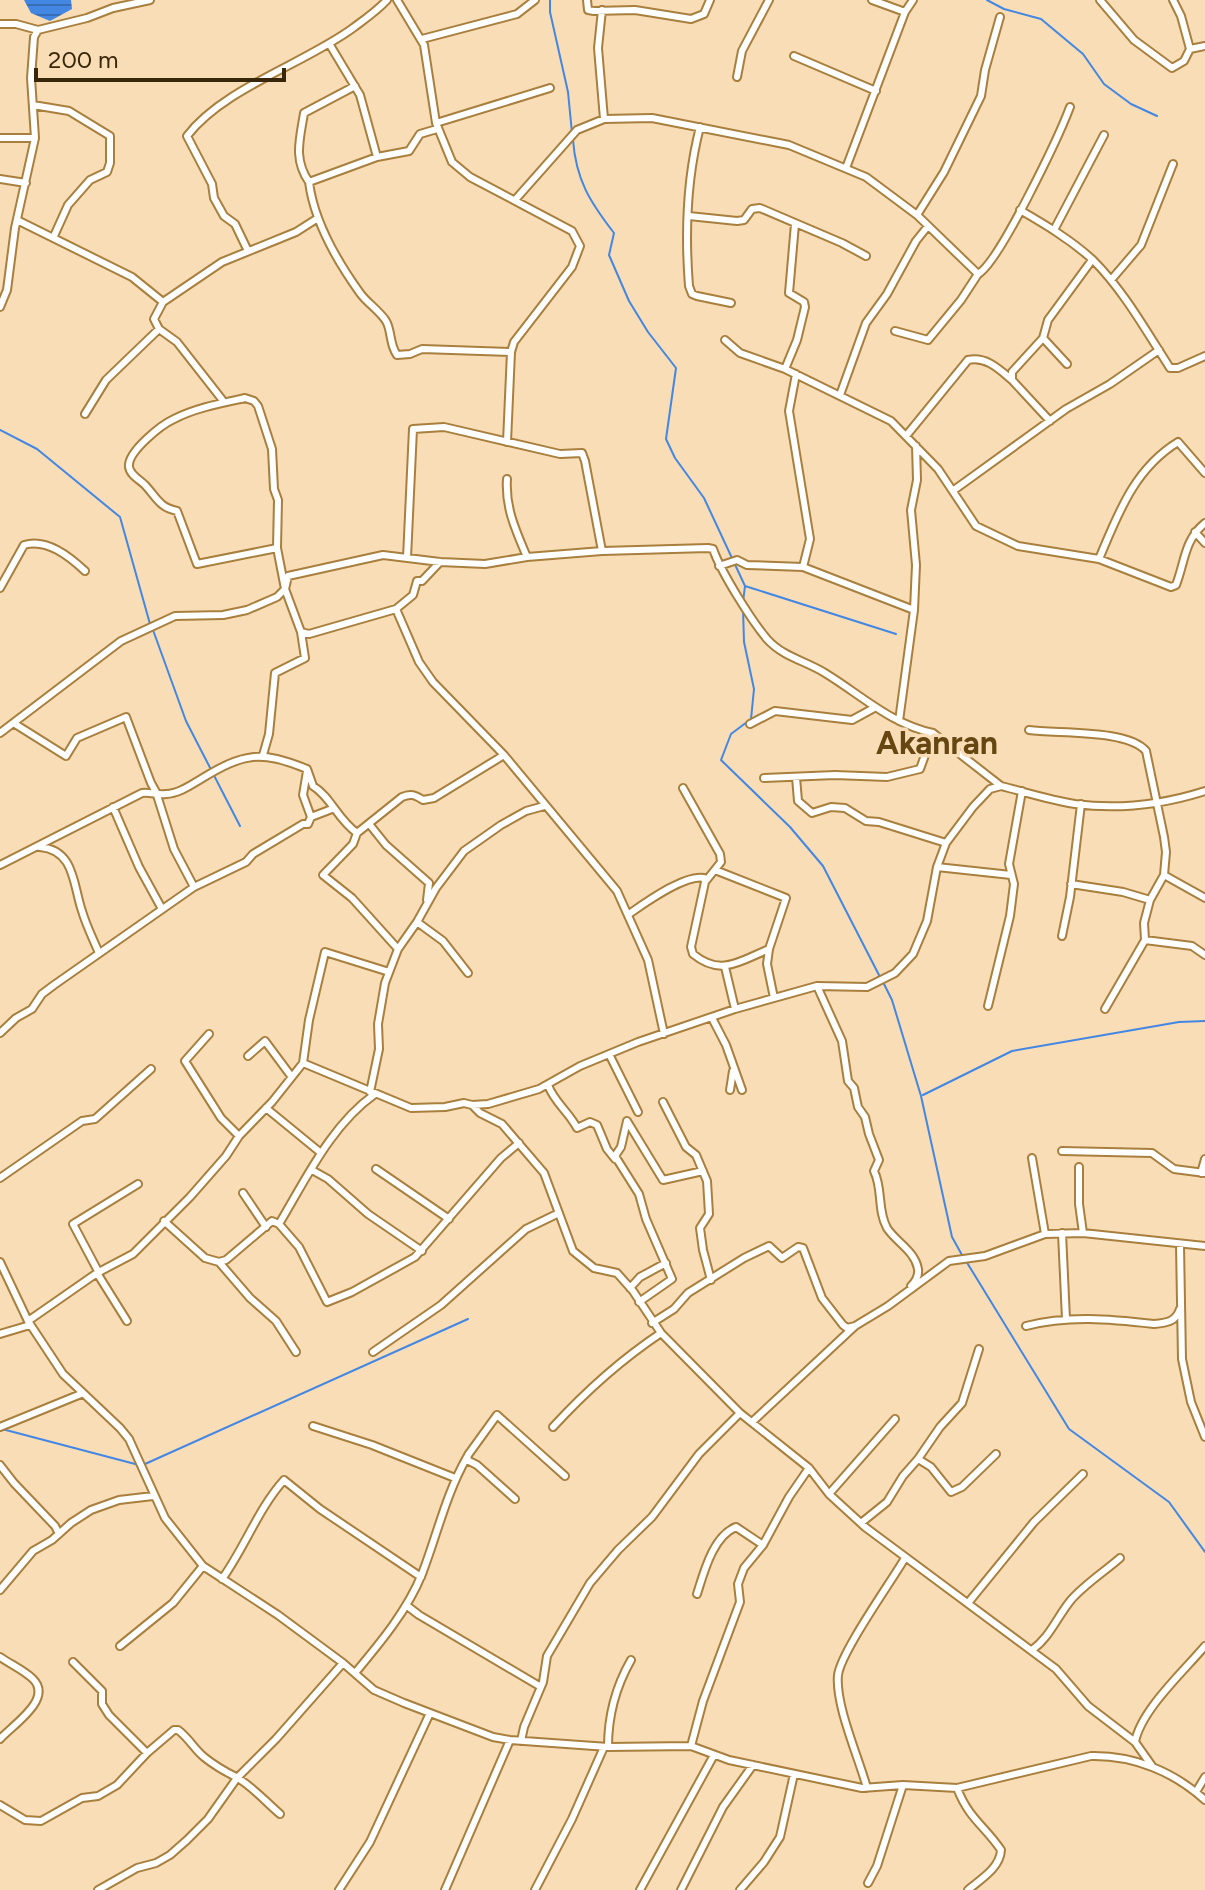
<svg xmlns="http://www.w3.org/2000/svg" width="1205" height="1890" viewBox="0 0 1205 1890" font-family="Figtree,sans-serif">
  <style>
    .water { fill: url(#water-rules) }
    .lines { fill: none; stroke-linecap: round; stroke-linejoin: round }
    .stream { stroke: #4387e3; stroke-width: 2 }
    .street-casing { stroke: #a87f3d; stroke-width: 10 }
    .street { stroke: #fff; stroke-width: 6 }
    .labels { text-anchor: middle; stroke-width: 7; stroke-linejoin: round; paint-order: stroke }
    .quarter-label { font-size: 32px; font-weight: bold; fill: #664712; stroke: #f8ddb7 }
  </style>
  <defs>
    <pattern id="water-rules" width="6" height="5" patternUnits="userSpaceOnUse" patternTransform="scale(2)"><rect width="6" height="5" fill="#4387e3"/><path d="M0 2.5h6" fill="none" stroke="#396eb6"/></pattern>
  </defs>
  <rect width="100%" height="100%" fill="#f8ddb7"/>
  <path class="water" d="M24,0H71L72,9L50,21L31,13Z"/>
  <g class="lines">
    <path class="stream" d="M550,0V12L568,92L572,133
      M987,0L1004,9L1041,19L1083,54L1104,84L1131,104L1157,116
      M573,140C576,180 590,202 614,233L609,255L629,301L648,332L676,368L666,439L675,458L704,498L745,586L743,602
      M0,430L37,449L120,517L150,624
      M745,586L896,634
      M743,608L744,642L754,689L751,719L731,734L721,760L790,827L823,866L880,977
      M153,630L186,721L240,826
      M883,982L892,1000L921,1096L952,1237L962,1255
      M923,1095L1012,1051L1179,1022L1205,1021
      M966,1261L1069,1429L1169,1502L1205,1552
      M2,1429L139,1465
      M145,1464L468,1319"/>
    <defs>
      <path id="street" d="M397,0L424,45L436,123L452,162L470,177L572,231L580,246L572,267L514,342L511,352L507,442
        M587,0L588,10L594,11L635,10L691,19L704,14L710,0
        M872,0L905,12
        M1100,0L1134,40L1172,68L1184,61L1190,49L1181,16L1173,0
        M602,10L598,48L604,119
        M0,24H16L38,30L87,18L113,8L150,0
        M422,39L517,14L535,0
        M330,45L360,95L377,157
        M1190,49L1205,46
        M794,56L876,91
        M737,77L742,51L769,0
        M33,105L69,111L110,136V163L107,172L90,180L68,205L54,236
        M436,123L550,88
        M700,127C687,177 685,235 689,286L692,294L697,296L731,303
        M437,129L420,134L409,151L377,157L309,182C314,222 337,261 360,293C367,303 379,310 386,321C392,331 389,344 397,355L410,354L422,349L511,352
        M0,138H35
        M846,168L905,12L913,0
        M0,179L26,183
        M309,182C293,159 300,139 304,113L355,86
        M515,200L577,130L604,119L652,118L789,145L866,177L917,215L978,274C999,263 1059,136 1070,107
        M1020,210C1046,225 1071,240 1093,260C1124,291 1146,331 1170,368H1178L1205,356
        M917,215L944,172L981,96L985,70L1000,17
        M689,216L737,221L744,220L752,209L760,208L842,243L866,256
        M17,220L132,277L163,302
        M1054,230L1104,135
        M248,251L235,224L224,216L214,198L212,184L187,136C224,88 304,64 353,28C365,19 377,11 387,0
        M1111,280L1141,245L1173,164
        M0,307L7,290L15,228L35,138L31,78L34,37L38,30
        M895,331L928,340L961,300L978,274
        M1043,338L1067,364
        M725,340L740,353L785,369L891,421L938,469L976,526L1018,546L1099,559L1171,587L1176,585C1185,562 1184,540 1205,523
        M785,369L797,340L805,307L804,302L789,293L795,224
        M796,374L789,411L810,539L803,567
        M840,395L866,323L887,294L916,241L928,226
        M224,402L177,342L159,329L154,319L163,302L222,262L296,232L318,218
        M85,414L106,380L159,329
        M1050,421L1012,380V372L1043,338L1048,320L1092,260
        M906,436L968,360C986,356 999,369 1012,380
        M507,479C505,508 516,531 527,557
        M954,490L1066,409L1110,384L1159,350
        M1195,532L1205,543
        M407,558L413,429L444,427L560,454L582,453L585,461L602,551
        M1099,559C1118,514 1134,469 1178,442L1205,473
        M719,566L737,560L747,565L803,567L914,610
        M0,588L24,545C47,538 70,557 85,571
        M396,609L419,662L433,682L504,755L617,891L648,960L664,1034
        M301,632L309,634L396,609L413,595L417,581H422L440,562
        M899,721L914,610L916,565L911,510L917,480L916,446
        M15,724L66,756L77,738L126,717L151,783L156,792L174,849L194,887
        M750,724L775,711L852,720L874,708
        M1029,730C1057,734 1128,729 1146,751L1164,837L1166,852L1164,875L1150,900L1144,923L1145,940L1105,1009
        M0,733L121,641L175,616L223,615L247,610L277,597L285,589L288,576L383,555L440,562L485,564L527,557L602,551L708,548L713,549C721,572 751,620 767,639C783,657 806,661 825,673C861,695 891,724 933,733L1001,786
        M263,755L269,734L275,673L305,658L301,632L285,589L277,548L278,500L274,489L272,449L258,406L254,401L245,398C222,403 195,408 174,419C161,425 127,452 129,467C130,475 140,480 145,485C157,498 159,507 177,511L197,564L277,548
        M307,771L303,795L311,817
        M796,777L798,801L812,813L831,807L845,808L866,821L879,822L946,843
        M764,778L835,775L887,777L920,769L933,733
        M683,788L720,854L721,862L705,882L691,947L693,954C721,977 740,961 769,949
        M1205,791C1161,805 1120,810 1075,804C1050,800 1025,792 1001,786L990,789L973,807L946,843L937,867L927,921L913,954L895,973L867,987L817,986L735,1009L638,1042L580,1066L539,1089L488,1104L472,1105L464,1103L445,1107L411,1108L303,1063L272,1102L239,1136L226,1156L190,1197L133,1254L97,1273L28,1321L63,1374L120,1428L129,1439L165,1518L203,1566L278,1615L343,1663L374,1690L404,1703L493,1737L510,1740L608,1747L691,1746L729,1760L862,1788L903,1785L957,1788L1091,1756C1134,1755 1174,1772 1205,1800
        M113,807L139,867L162,909
        M370,825L386,845L429,883L427,900
        M40,847C75,850 73,885 82,911C86,925 93,939 99,953
        M0,865L142,793C150,792 158,795 166,794C178,794 191,785 201,779C244,753 260,750 307,769L313,786C331,797 338,820 357,833
        M937,867L1011,875
        M715,870L786,898L769,949L767,964L774,998
        M1164,875L1205,898
        M1071,884L1123,892L1150,900
        M629,914C645,903 685,874 704,878L705,882
        M417,922L443,941L468,973
        M1062,936L1070,897L1081,804
        M1145,940L1192,946L1205,955
        M398,949L352,898L323,875L353,844L357,833L402,797C411,793 415,795 423,800L434,798L504,755
        M725,967L735,1009
        M817,986L842,1041L848,1081L854,1088L858,1107L865,1117L869,1134L879,1160L874,1171C883,1189 877,1210 887,1228C896,1242 915,1251 918,1269C919,1276 916,1281 911,1286
        M988,1006L1010,916L1014,884L1009,864L1022,791
        M712,1018L726,1045L742,1090
        M0,1033L16,1018L32,1009L42,994L54,985L194,887L246,862L253,854L303,824H308L311,817L332,809
        M209,1034L185,1061L221,1118L239,1136
        M609,1054L638,1112
        M248,1056L265,1041L291,1076
        M303,1063L309,1020L325,952L386,971
        M548,1085C554,1102 569,1112 577,1128L590,1122L597,1125L607,1149L615,1159
        M730,1090L733,1071
        M370,1092L379,1049L378,1024L385,983L398,949L417,922L436,888L464,851L501,825L526,811L544,806
        M663,1102L686,1147L696,1155L707,1181L709,1214L700,1228L703,1250L711,1280
        M472,1105L480,1113L502,1124L544,1173L573,1251L594,1268L617,1273L633,1291L661,1333L740,1413L809,1468L829,1494L865,1527L1056,1669L1088,1706L1135,1742L1152,1766
        M266,1108L321,1153
        M627,1121L621,1147L615,1156L639,1194L646,1219L672,1279L639,1302
        M627,1121L663,1180L703,1171
        M1062,1151L1152,1153L1174,1169L1205,1173
        M1032,1158L1045,1234
        M1079,1167V1204L1083,1233
        M376,1169L449,1219
        M312,1170L328,1179L368,1214L422,1251
        M1201,1173L1205,1159
        M0,1178L82,1121L95,1119L151,1069
        M243,1193L266,1227
        M164,1221L205,1258L219,1262L250,1298L276,1321L296,1352
        M279,1224L299,1247L327,1302L352,1292L415,1257L501,1158L519,1143
        M1062,1233L1066,1319
        M1180,1245L1182,1359L1191,1402L1205,1437
        M0,1262L28,1321
        M219,1262L226,1260L272,1221L279,1224C306,1179 331,1125 375,1094
        M97,1273L127,1321
        M99,1273L73,1224L138,1184
        M630,1288L640,1277L666,1263
        M652,1323L674,1309L688,1293L744,1258L769,1246L782,1258L798,1247L803,1248L822,1298L843,1325L847,1328L855,1326
        M1026,1326C1068,1315 1110,1319 1154,1324C1166,1323 1176,1322 1180,1309
        M0,1334L30,1325
        M373,1352L441,1305L526,1229L559,1213
        M752,1422L855,1326L888,1306L949,1261L985,1256L1045,1234L1083,1233L1205,1246
        M313,1426L372,1445L455,1478
        M0,1427L81,1394
        M553,1427C587,1390 619,1361 661,1333
        M918,1459L940,1427L962,1403L979,1349
        M0,1465L14,1483L55,1526L59,1534
        M829,1494L895,1419
        M515,1499L477,1465L467,1460L468,1455L497,1415L565,1476
        M861,1523L887,1502L903,1476L918,1459L931,1467L951,1492L962,1487L996,1454
        M222,1579C245,1547 258,1509 284,1480L320,1509L421,1577
        M0,1590L33,1551L52,1540L71,1523L91,1510L119,1500L153,1496
        M697,1594C704,1572 713,1536 736,1527L763,1545
        M968,1603L1034,1522L1083,1474
        M406,1605L419,1615L541,1687
        M120,1646L173,1603L203,1566
        M1032,1650C1050,1637 1057,1617 1071,1600C1085,1584 1104,1572 1120,1558
        M0,1657C10,1664 24,1670 33,1679C53,1699 14,1724 0,1739
        M73,1662L102,1691V1704L109,1715L147,1753
        M355,1673C380,1643 407,1611 422,1574C437,1535 446,1494 467,1457
        M521,1741L524,1727L543,1682L547,1656L590,1583L618,1550L652,1517L699,1454L740,1413
        M1135,1742C1141,1710 1184,1671 1205,1646
        M691,1746L703,1701L740,1602L738,1584L744,1568L763,1545L789,1497L809,1468
        M608,1747C608,1716 615,1688 631,1660
        M867,1788C859,1758 835,1705 838,1675C841,1652 891,1582 905,1558
        M957,1788C969,1819 984,1825 1001,1850C1000,1868 981,1879 968,1890
        M1196,1792L1205,1777
        M0,1805L25,1820L41,1821L82,1798L98,1796L117,1785L147,1753L174,1730H178C189,1738 194,1749 204,1757C215,1766 224,1771 236,1777C252,1786 266,1802 280,1814
        M868,1883L877,1866L903,1785
        M98,1890L137,1868L156,1863L170,1855L187,1840L208,1819L237,1778L276,1739L343,1663
        M339,1890L370,1842L430,1713
        M445,1890L510,1740
        M535,1890L572,1819L604,1747
        M640,1890L714,1755
        M681,1890L723,1807L753,1765
        M740,1890L764,1862L780,1837L794,1774"/>
    </defs>
    <use href="#street" class="street-casing"/>
    <use href="#street" class="street"/>
  </g>
  <g class="labels">
    <g class="quarter-label">
      <text x="937" y="754">Akanran</text>
    </g>
  </g>
  <path d="M36 68v12h248v-12" fill="none" stroke="#38270a" stroke-width="4"/>
  <text x="48" y="68" font-size="24" fill="#38270a" stroke="#f8ddb7" stroke-width="6" paint-order="stroke">200 m</text>
</svg>
